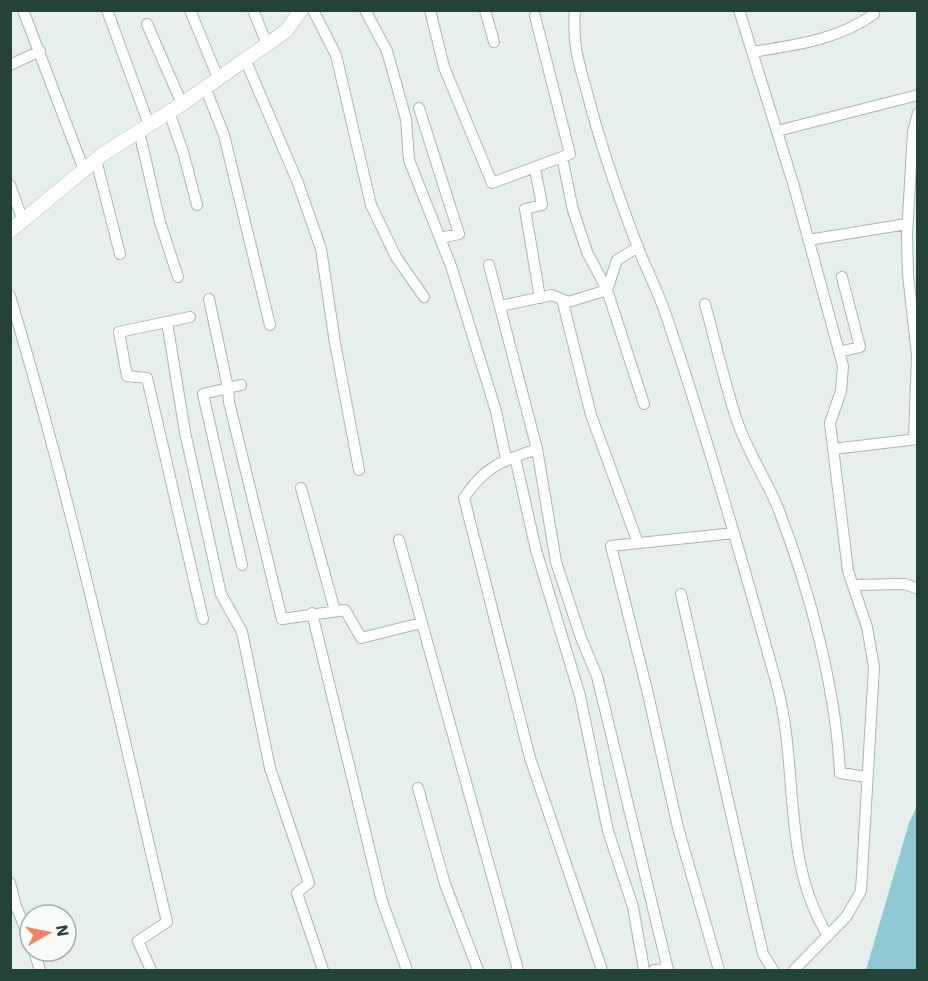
<svg xmlns="http://www.w3.org/2000/svg" width="928" height="981" viewBox="0 0 928 981" font-family="'IBM Plex Sans',sans-serif">
  <style>
    .water { fill: #8ec9d4 }
    .lines { fill: none; stroke-linecap: round; stroke-linejoin: round }
    .minor-casing { stroke: #a8b8b2; stroke-width: 12 }
    .tertiary-casing { stroke: #a8b8b2; stroke-width: 15 }
    .minor { stroke: #fff; stroke-width: 10 }
    .tertiary { stroke: #fff; stroke-width: 14 }
  </style>
  <rect width="100%" height="100%" fill="#e6efeb"/>
  <path class="water" d="M917,806V970H866L909,823Z"/>
  <g class="lines">
    <defs>
      <path id="minor" d="M23,10L84,170
        M107,10L149,125
        M190,10L218,78
        M253,10L267,44
        M313,10L336,55L371,205L396,257L424,297
        M365,10L387,51L406,119L409,160L451,266L496,411L506,459
        M430,10L444,67L492,183L570,154L535,16
        M485,10L494,42
        M575,10C572,44 579,64 588,96C601,147 619,198 638,248C647,270 658,292 666,315C707,436 742,559 776,682C800,766 780,859 828,936
        M739,10L793,183L843,366L841,391L830,423L848,571L867,627L874,667L861,891L846,917L794,970
        M147,24L182,104
        M752,52C795,45 838,40 874,14L872,10
        M245,59L298,183L321,249L335,343L359,470
        M10,65L40,51
        M205,87L224,135L270,325
        M419,108L459,234L440,238
        M169,112L183,152L197,205
        M139,131L160,222L178,277
        M777,131L918,95
        M562,157L573,210L587,252L607,290L644,404
        M96,160L120,254
        M535,169L542,205L525,209L540,298
        M10,185L23,221
        M808,240L907,224
        M489,265L537,449L556,562L581,638L597,676L668,970
        M10,296C72,502 118,712 167,922L138,941L151,970
        M209,299L228,388L229,402L282,619L345,610L361,638L421,623
        M562,299L591,415L638,543
        M705,304C715,341 724,380 736,418C746,449 765,477 778,508C809,588 836,688 840,773L867,777
        M500,306L552,295L568,302L607,290L617,260L638,247
        M190,317L119,332L127,376L147,378L203,619
        M167,322L185,432L221,594L242,632L270,768L309,883L297,893L323,970
        M839,352L860,347L842,277
        M241,385L203,394L242,565
        M914,439L917,355L908,275L907,234L913,132L918,113
        M537,449C502,461 485,466 464,498L530,758L602,970
        M833,449L918,439
        M515,457L536,550L580,696L608,831L633,907L644,970
        M301,488L335,611
        M399,540L518,970
        M853,585L905,584L918,589
        M681,594L763,954L773,970
        M312,613L382,901L407,970
        M418,788L445,884L478,970
        M10,883L16,906L30,941
        M34,951L40,970
        M654,970L668,969
        M719,970L678,828L648,694L611,546L734,533"/>
      <path id="tertiary" d="M10,231L103,154L182,104L286,31L301,10"/>
    </defs>
    <use href="#minor" class="minor-casing"/>
    <use href="#tertiary" class="tertiary-casing"/>
    <use href="#minor" class="minor"/>
    <use href="#tertiary" class="tertiary"/>
  </g>
  <rect width="928" height="981" fill="none" stroke="#24423a" stroke-width="24"/>
  <g transform="translate(48 933) rotate(81)"><circle r="28" fill="#f7fbf9" stroke="#a3b1ad" stroke-width="1.5"/>
  <path d="M0-4.5L10 22L0 15L-10 22Z" fill="#f4845f"/>
  <text y="-9" font-size="16" font-weight="bold" text-anchor="middle" fill="#24423a">N</text>
  </g>
</svg>
